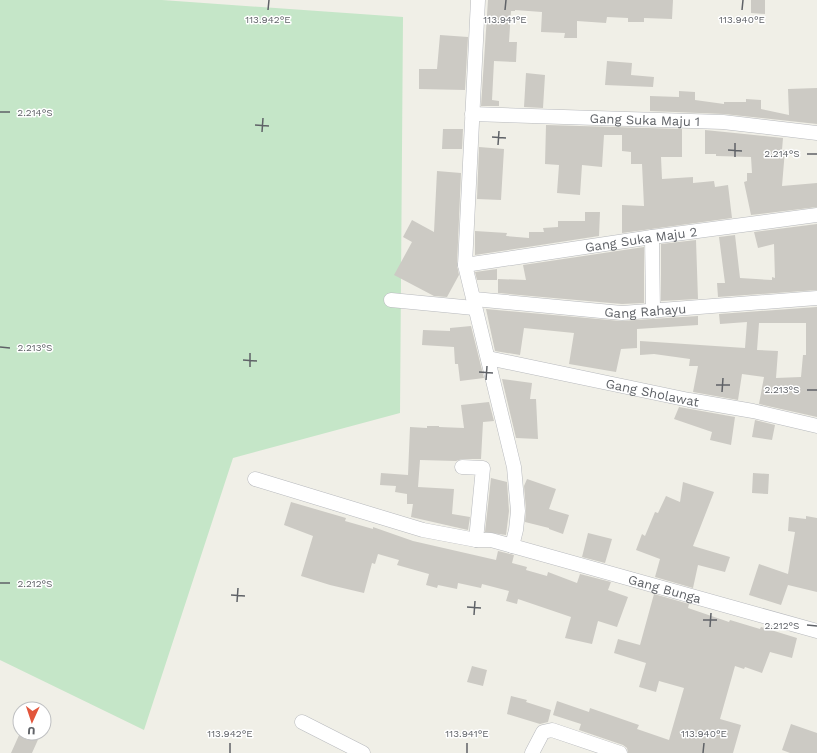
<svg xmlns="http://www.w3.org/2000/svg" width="817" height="753" viewBox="0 0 817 753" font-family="'Work Sans',sans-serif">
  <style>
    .green { fill: #c5e6c8 }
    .building { fill: #cccac4; fill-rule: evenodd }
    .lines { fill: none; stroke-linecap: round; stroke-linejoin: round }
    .minor-casing { stroke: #b7b9bd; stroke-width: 15 }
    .minor { stroke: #fff; stroke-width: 14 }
    .ticks { fill: none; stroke: #5f6267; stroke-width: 1.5 }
    .labels { text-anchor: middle; stroke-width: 3; stroke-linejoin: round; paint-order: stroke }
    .street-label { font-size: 13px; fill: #5f6267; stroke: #fff }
    .ticks-label { font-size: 10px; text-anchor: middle; fill: #5f6267; stroke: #fff; stroke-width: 3; stroke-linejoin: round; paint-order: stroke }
  </style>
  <rect width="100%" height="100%" fill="#f0efe7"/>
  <path class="green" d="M0,0H162L403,17L400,413L233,458L144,730L0,660Z"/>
  <path class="building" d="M488,0H673L672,19L644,18V22H628V18L607,17L606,23L577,21V38H564L565,33L541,32L542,12L515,10V11H511L509,42H517L516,62L494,61L492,100L499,101V106H481Z
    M751,0H765V14L751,13Z
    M440,35L468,37L465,90L419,89V69H437Z
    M607,61L632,63L631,75L654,77L653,87L605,85Z
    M526,73L545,75L543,108L524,107Z
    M817,88V124L724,114L650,111V96L679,97V91L695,92V100L724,104V102H746V99L761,100V109L789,115L788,89Z
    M546,125L682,129V157H661L662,179L693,177V183L714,181L715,187L728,185L732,218L622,233V205L644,206L642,164H631V152L622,151V135H604L602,167L582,165L580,195L557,193L559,165L545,164Z
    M443,129H463L462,149H442Z
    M705,130L783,138L782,150H785L782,186L817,183V207L751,215L744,182L747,181V173H752L751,157L716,156V154H705Z
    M479,147L504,149L501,200L477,199Z
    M437,171L461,173L457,265L459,275L447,297L434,296L394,275L412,242L403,237L412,220L434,232Z
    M585,212H600L599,236L475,255V231L507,233L506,236L529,238V232H544L543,228L558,227V221H585Z
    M817,224V290L718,297L717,283H725L719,237L735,235L740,278L772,280V277L775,278L774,244L758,248L754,232Z
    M696,240L698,299L661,301V244Z
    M644,247V303L622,304L498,293V279L526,280L523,265Z
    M497,269V280H477L475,272Z
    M817,307V417L759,404L764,377L742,374L738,400L693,392L698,366H689L690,359L654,354L640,355V341L745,348L747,322L720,324L719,314ZM759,323H806V355H803L801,377L776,378L778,351L757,350Z
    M486,309L621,321L698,316V325L637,329V348L621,349L616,372L569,364L574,333L524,328L520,355L495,351Z
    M471,326L484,378L460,381L458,364H455L454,347L422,345L423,330L450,331V328Z
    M502,379L532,383L530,399H536L538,439L516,438Z
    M489,402L494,421L483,422L481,459H462L456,461L420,460L418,487L454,489L452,514L470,517L468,530L411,517L413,504H407V494L395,492L396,486L380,485L381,473L408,475L410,427L427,428V426H439V427L464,428L461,405Z
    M679,407L735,417L731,445L710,440L712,432L674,419Z
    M755,420L775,425L772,440L752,437Z
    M753,473L769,474L768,494L752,493Z
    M491,478L507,482L509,511L506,535L485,532Z
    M527,479L556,489L549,509L569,515L563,534L549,529V528L525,522L526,510L524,486Z
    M683,482L714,492L693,546L730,557L725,572L698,565L693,588L655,577L660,559L636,550L642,534L645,536L655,512L658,513L666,496L680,502Z
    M291,502L346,518L345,521L373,529V527L413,541L496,560L498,551L514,555L512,563L527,567L526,570L547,576L548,572L577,583L580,574L611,582L608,590L628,597L617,627L598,621L592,644L565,638L571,617L518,599L517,604L506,601L509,591L482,584L481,588L458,583L457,589L438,585L437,588L426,585L429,574L397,565L399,560L378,554L375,564L372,563L364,593L330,585L301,576L313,536L284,525Z
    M806,516L817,518V592L788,585L781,605L749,595L759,564L788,574L795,532L788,531L789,517L806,519Z
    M588,533L612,539L605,563L582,557Z
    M654,594L689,604L688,608L729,622L730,620L760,629L761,627L797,638L792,658L770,652L762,673L745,667L744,669L735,666L720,719L741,725L733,753H628L627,748L623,745L579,730L581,724L553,715L557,701L589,712L590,708L639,725L637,729L669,740L684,688L659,681L656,692L639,687L646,663L614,653L618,639L640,645Z
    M472,666L487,670L483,686L467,682Z
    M511,696L527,700L526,702L551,710L548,722L540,724L507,714Z
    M791,724L817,733V753H790L782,750Z
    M20,733H41L32,753H11Z"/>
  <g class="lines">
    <defs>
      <g id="minor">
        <path d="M478,0L465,265L514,467L518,511L516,530L512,546"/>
        <path id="s1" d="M472,114L723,122L817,133"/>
        <path d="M652,237L653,311"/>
        <path id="s2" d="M465,265L652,237L817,215"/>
        <path id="s3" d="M474,299L622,313L817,298"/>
        <path d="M391,300L474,308"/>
        <path id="s4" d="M488,358L689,400L753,411L817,426"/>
        <path d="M462,467L483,468L476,540"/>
        <path id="s5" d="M255,479L423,530L476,540H491L817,631"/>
        <path d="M302,722L363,753"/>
        <path d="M532,753L543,732L552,730L620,753"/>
      </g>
    </defs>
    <use href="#minor" class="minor-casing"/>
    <use href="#minor" class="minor"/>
  </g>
  <path class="ticks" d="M268,10L269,0M505,10L506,0M742,10L743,0M0,112H10M255,125L269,126M262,132L263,118M492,137L506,138M498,145L499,131M728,150L742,151M807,154H817M735,157V143M0,347L10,348M243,360L257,361M250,367V353M479,372L493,373M486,380L487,366M716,385H730M807,390H817M722,392L723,378M0,583H10M231,595L245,596M237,602L238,588M467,607L481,608M474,615L475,601M703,620H717M807,625L817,626M710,627L711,613M230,753V743M467,753V743M703,753L704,743"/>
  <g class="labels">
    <g class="street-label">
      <text dy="5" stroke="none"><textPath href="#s1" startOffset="173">Gang Suka Maju 1</textPath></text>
      <text dy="5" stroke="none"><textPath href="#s2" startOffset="178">Gang Suka Maju 2</textPath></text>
      <text dy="5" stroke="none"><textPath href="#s3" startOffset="172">Gang Rahayu</textPath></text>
      <text dy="5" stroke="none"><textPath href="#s4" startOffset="168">Gang Sholawat</textPath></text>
      <text dy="5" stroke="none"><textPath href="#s5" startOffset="425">Gang Bunga</textPath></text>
    </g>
  </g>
  <g class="ticks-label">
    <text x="268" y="23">113.942°E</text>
    <text x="505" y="23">113.941°E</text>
    <text x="742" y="23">113.940°E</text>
    <text x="35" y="116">2.214°S</text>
    <text x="782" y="157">2.214°S</text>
    <text x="35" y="351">2.213°S</text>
    <text x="782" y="393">2.213°S</text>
    <text x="35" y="587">2.212°S</text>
    <text x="782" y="629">2.212°S</text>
    <text x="230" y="737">113.942°E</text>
    <text x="467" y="737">113.941°E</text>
    <text x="704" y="737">113.940°E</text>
  </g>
  <g transform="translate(32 721) rotate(183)"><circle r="19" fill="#ffffff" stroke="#bfc0c2"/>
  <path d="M0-3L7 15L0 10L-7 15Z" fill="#e2553b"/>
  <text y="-6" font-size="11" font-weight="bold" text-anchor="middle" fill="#5f6267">U</text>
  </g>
</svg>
